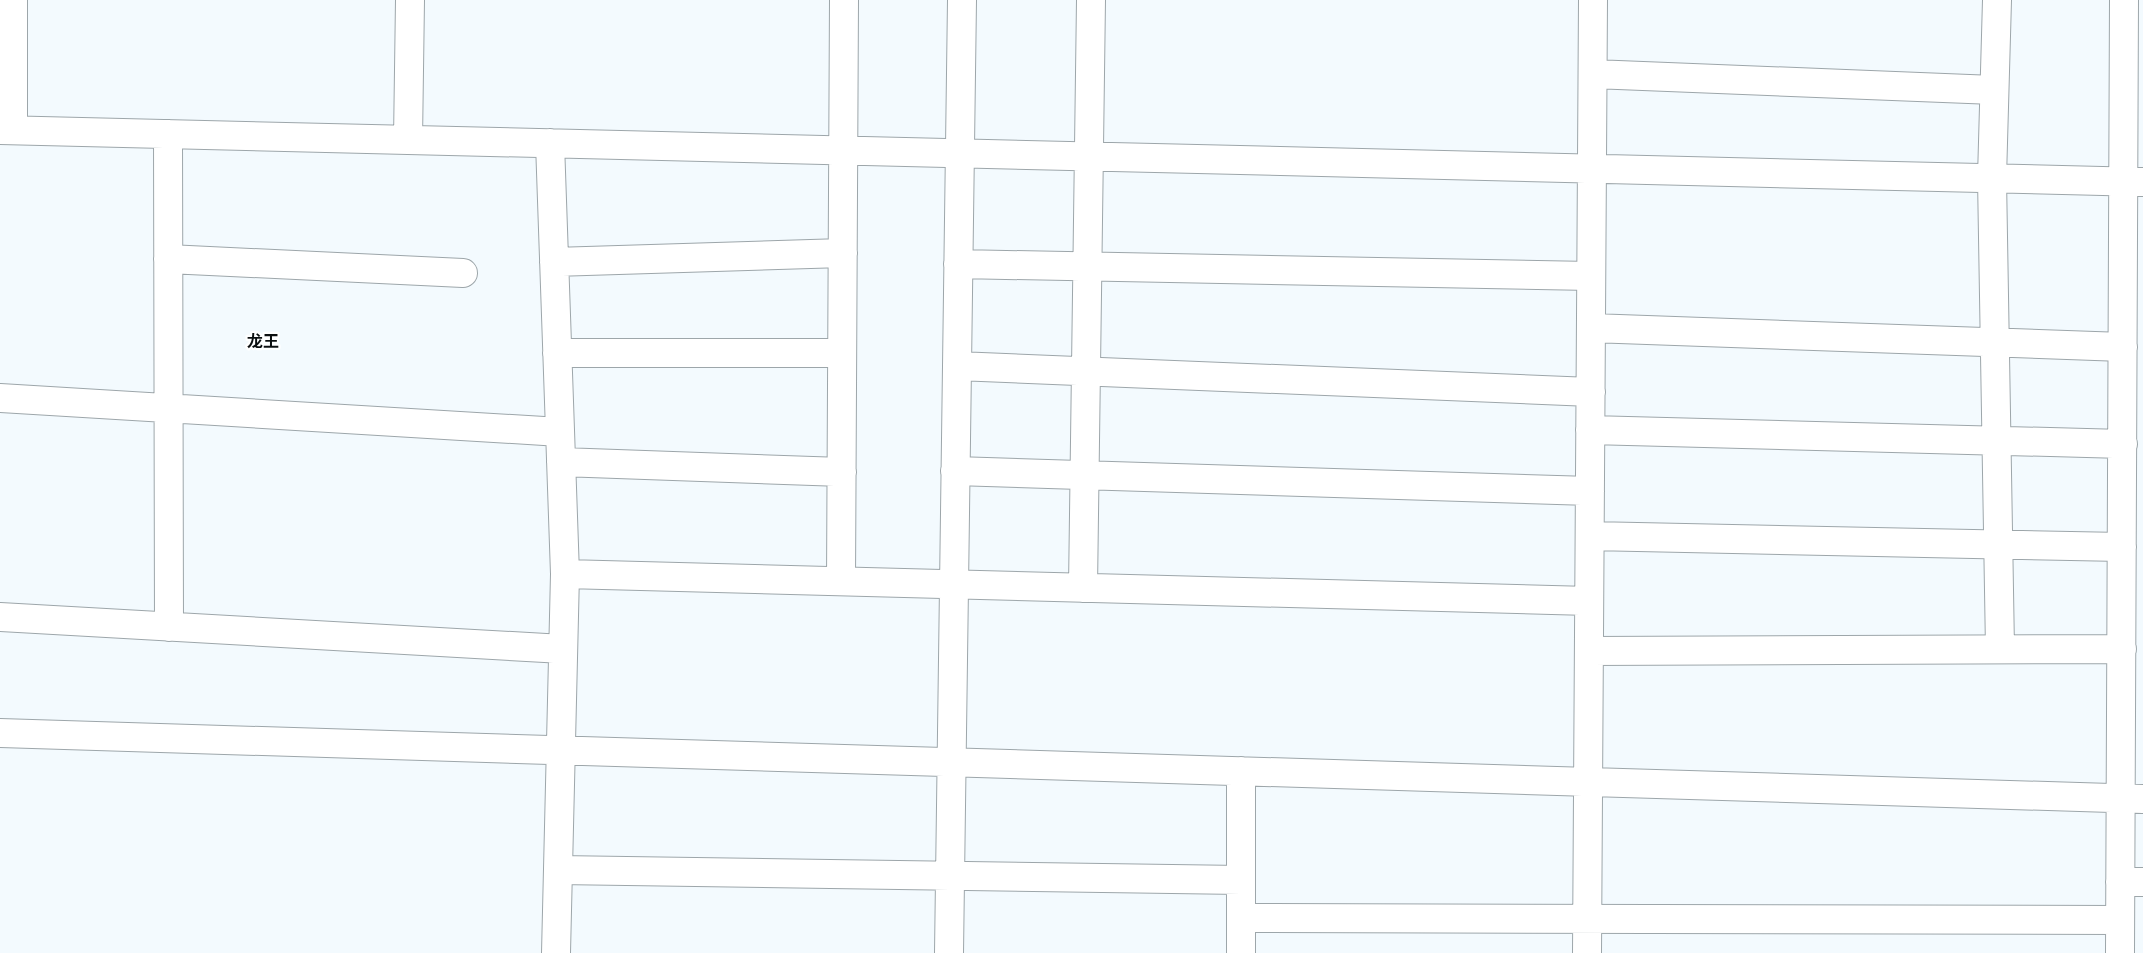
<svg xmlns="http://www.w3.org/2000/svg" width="2143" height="953" viewBox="0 0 2143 953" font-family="Inter,'Noto Sans SC',sans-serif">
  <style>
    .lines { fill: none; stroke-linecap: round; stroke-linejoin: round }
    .minor-casing { stroke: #9da6aa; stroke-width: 30 }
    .minor { stroke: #fff; stroke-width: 28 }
    .labels { text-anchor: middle; stroke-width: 4.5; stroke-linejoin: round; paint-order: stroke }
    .neighbourhood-label { font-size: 16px; font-weight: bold; fill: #0c0f10; stroke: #fff }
  </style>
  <rect width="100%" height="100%" fill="#f3fafe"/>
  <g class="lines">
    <defs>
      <path id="minor" d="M1997,0L1992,178L2000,649
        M1593,74L1994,90
        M0,130L2143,182
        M13,130V0
        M168,134L169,627
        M408,140L410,0
        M550,143L565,574L556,953
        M168,259L463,273
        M554,262L843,253
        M958,264L1591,276
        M1591,328L2123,347
        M557,353H842
        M957,366L1591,392
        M0,398L560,432
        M1590,430L2123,444
        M561,462L842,472
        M955,471L1590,491
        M1590,536L2122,547
        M565,574L1589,601
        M841,581L844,0
        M1083,588L1091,0
        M0,617L563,649
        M1589,651L2122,649
        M0,733L2143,799
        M558,870L1241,880
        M2120,882H2143
        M1241,918L2120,920
        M949,953L962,0
        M1241,953V771
        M1587,953L1593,0
        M2120,953L2124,0"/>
    </defs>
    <use href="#minor" class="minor-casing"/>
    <use href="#minor" class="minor"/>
  </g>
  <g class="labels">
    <g class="neighbourhood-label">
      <text x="263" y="347">龙王</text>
    </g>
  </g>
</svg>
